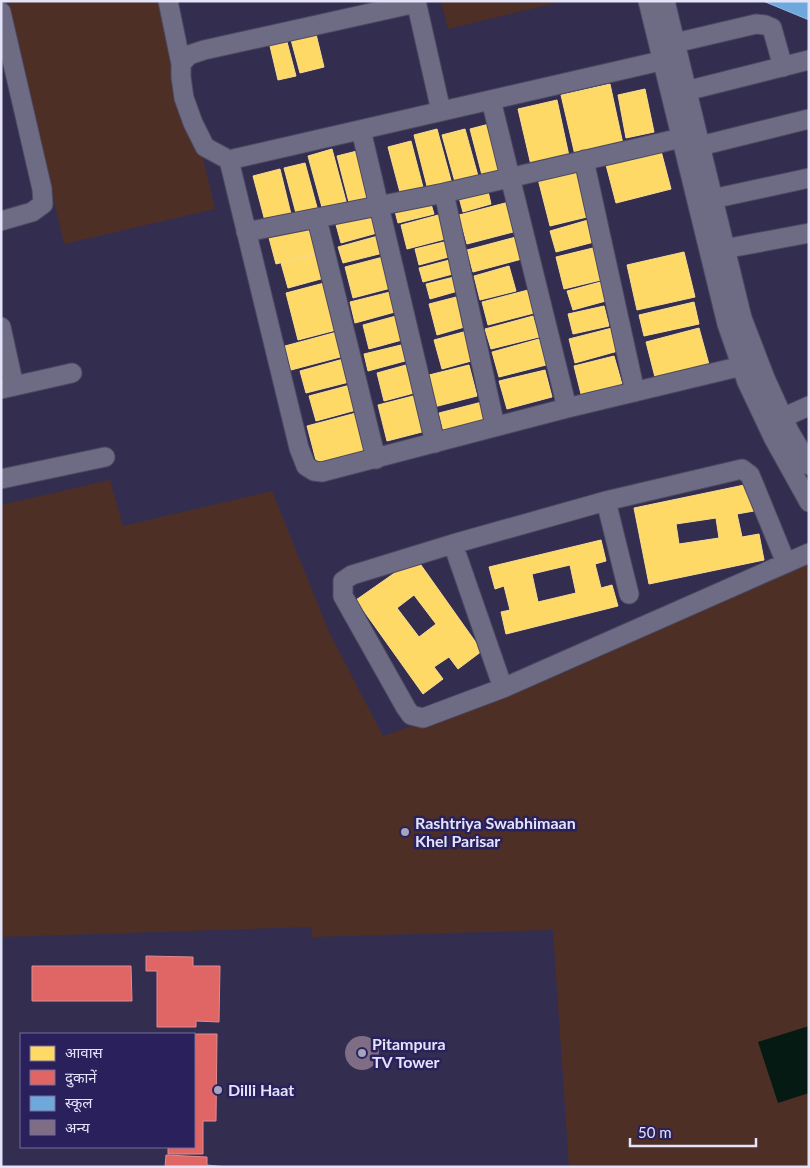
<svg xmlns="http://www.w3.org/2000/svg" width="810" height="1168" viewBox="0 0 810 1168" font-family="Lato,'Noto Sans Devanagari',sans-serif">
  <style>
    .green { fill: #4e2f25 }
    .water { fill: #061a14 }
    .homes { fill: #ffd966; stroke: #f7dc92; fill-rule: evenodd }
    .shops { fill: #e06666; stroke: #e18c92 }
    .schools { fill: #6fa8dc; stroke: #92bae5 }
    .building { fill: #7e6d84 }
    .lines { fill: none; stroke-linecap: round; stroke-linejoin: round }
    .minor-casing { stroke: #4d4962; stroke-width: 21 }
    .minor { stroke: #6e6c85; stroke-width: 19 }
    .poi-dot { fill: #a5a4be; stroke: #2a215c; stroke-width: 2 }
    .labels { text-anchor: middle; stroke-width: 5; stroke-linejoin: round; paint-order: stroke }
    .poi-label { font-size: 16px; font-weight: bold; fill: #e3e4fa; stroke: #2a215c; text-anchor: start }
  </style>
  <rect width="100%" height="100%" fill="#332e4f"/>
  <path class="green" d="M8,1H166L215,209L64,244Z
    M441,1H560V2L448,29Z
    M110,480L123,526L272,491L329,632L383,736L562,674L809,561V1167H569L553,930L312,937L311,927L1,937V505Z"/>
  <path class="water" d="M809,1026V1093L778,1103L758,1042Z"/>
  <path class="homes" d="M315,30L324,67L300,73L290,36Z
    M287,42L296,76L278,80L270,46Z
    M610,84L623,144L575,155L561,95Z
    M645,89L654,132L626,138L618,95Z
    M557,100L569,156L531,165L518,109Z
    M493,123L505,169L482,175L470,129Z
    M437,129L452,184L428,190L414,135Z
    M465,129L478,176L455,182L442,135Z
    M411,141L424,191L401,196L388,147Z
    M660,147L671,189L616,203L605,161Z
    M332,149L347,205L323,211L308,156Z
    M361,150L375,204L351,210L337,156Z
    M305,163L318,211L297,217L284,168Z
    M578,165L591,216L550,226L537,175Z
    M280,169L291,214L265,221L253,176Z
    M487,187L491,204L463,212L458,194Z
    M429,197L434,214L398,223L394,207Z
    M509,202L517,231L467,244L459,215Z
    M371,212L377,233L341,243L335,221Z
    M442,214L449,238L407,249L401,225Z
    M588,220L594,242L556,252L550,231Z
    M310,223L318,253L276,264L268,234Z
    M378,236L383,253L343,263L338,247Z
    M516,237L522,259L473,272L467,250Z
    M452,240L456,255L419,265L415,249Z
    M597,247L605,279L564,289L556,257Z
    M322,252L328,277L288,288L281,263Z
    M684,252L695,297L637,310L627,265Z
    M383,257L391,288L353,298L345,267Z
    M457,258L460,272L423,282L419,268Z
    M509,266L516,291L480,300L474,276Z
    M454,277L458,291L430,299L426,284Z
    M608,280L613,299L573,310L567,291Z
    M328,282L340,329L298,340L286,293Z
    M528,290L534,313L488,325L482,302Z
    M390,292L395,312L355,323L350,302Z
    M460,296L468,326L437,335L429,304Z
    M694,302L699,324L644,336L639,315Z
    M604,306L609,326L573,334L568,314Z
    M396,316L402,340L369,349L363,325Z
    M533,316L539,337L491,349L485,329Z
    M612,328L618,351L575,363L569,339Z
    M699,328L710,368L656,381L646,342Z
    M467,331L475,360L442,369L434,340Z
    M337,332L344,356L291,370L285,346Z
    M539,339L546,365L499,377L492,352Z
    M401,345L405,361L368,371L364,354Z
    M614,356L622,384L581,394L574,366Z
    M347,358L353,381L306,393L300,371Z
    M406,365L414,393L384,401L377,373Z
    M469,365L477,396L434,407L425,376Z
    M545,370L552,397L507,409L499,381Z
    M354,384L360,409L316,421L309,396Z
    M413,396L422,432L387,441L378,405Z
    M482,402L487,421L444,433L439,413Z
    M356,413L366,451L317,464L307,426Z
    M749,484L754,511L737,514L742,537L759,534L764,560L649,584L634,508ZM716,518L719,538L679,544L676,524Z
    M601,540L606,561L595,564L601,588L612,585L618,606L506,634L501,612L510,610L504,586L495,589L489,567ZM570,565L576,593L538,602L532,574Z
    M416,558L482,651L458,669L449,657L434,667L443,679L423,694L356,600ZM414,595L436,624L419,637L397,608Z"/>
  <path class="shops" d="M146,956L193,957V966H220L219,1022L196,1021V1027H157V971H146Z
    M32,966H131L132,1001H32Z
    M195,1034H217L216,1121H203V1154H168V1147H194Z
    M166,1155L207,1157V1165L228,1167H165Z"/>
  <path class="schools" d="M763,1H809V20Z"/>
  <path class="building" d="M345 1053a17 17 0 1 1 34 0a17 17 0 1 1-34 0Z"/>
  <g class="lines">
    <defs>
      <path id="minor" d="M168,1L181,64
        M416,1L441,111
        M648,1L727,324L747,382L774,439L809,502
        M665,1L742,318L765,378L789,431L809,465
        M1,12L42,189L43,204L32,212L1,221
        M675,43L756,24L765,25L772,28L783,67
        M678,57L229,160L299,448L306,466L314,471L322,472L567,408L742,366
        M686,91L809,60
        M491,100L567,408
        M361,130L435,443
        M700,146L809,119
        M229,160L205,147L193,123L184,98L181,77V64L189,55L204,50L416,3
        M584,160L635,392
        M444,193L495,426
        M712,199L809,178
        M317,219L376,459
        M246,232L444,193L681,138
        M724,249L809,233
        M1,327L14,386
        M1,389L72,373
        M773,422L809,406
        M1,479L105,457
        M606,501L629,594
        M453,544L606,501L742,469L750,475L786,563
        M503,688L453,544L352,575L343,581V596L406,708L411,715L423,718L503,688L809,553"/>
    </defs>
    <use href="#minor" class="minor-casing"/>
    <use href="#minor" class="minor"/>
  </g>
  <g class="poi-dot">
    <circle cx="405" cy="832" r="5"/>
    <circle cx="362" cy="1053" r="5"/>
    <circle cx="218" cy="1090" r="5"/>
  </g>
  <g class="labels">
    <g class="poi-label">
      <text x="415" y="829">Rashtriya Swabhimaan<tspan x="415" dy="18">Khel Parisar</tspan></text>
      <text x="372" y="1050">Pitampura<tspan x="372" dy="18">TV Tower</tspan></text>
      <text x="228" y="1096">Dilli Haat</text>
    </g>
  </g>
  <rect width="810" height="1168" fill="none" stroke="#e3e4fa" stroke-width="5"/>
  <rect x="20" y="1033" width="175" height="115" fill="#2a215c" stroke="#746f9b"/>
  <rect x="30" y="1046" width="25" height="15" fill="#ffd966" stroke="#746f9b"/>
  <text x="65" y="1058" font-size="15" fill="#e3e4fa">आवास</text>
  <rect x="30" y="1070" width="25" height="15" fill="#e06666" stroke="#746f9b"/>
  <text x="65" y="1083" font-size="15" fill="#e3e4fa">दुकानें</text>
  <rect x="30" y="1096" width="25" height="15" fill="#6fa8dc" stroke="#746f9b"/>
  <text x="65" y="1108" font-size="15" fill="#e3e4fa">स्कूल</text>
  <rect x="30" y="1120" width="25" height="15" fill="#7e6d84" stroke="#746f9b"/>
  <text x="65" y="1133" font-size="15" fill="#e3e4fa">अन्य</text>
  <path d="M630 1138v8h126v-8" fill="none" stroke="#e3e4fa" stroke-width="2.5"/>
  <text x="638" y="1138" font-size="15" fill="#e3e4fa" stroke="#2a215c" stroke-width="4" paint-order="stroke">50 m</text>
</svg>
